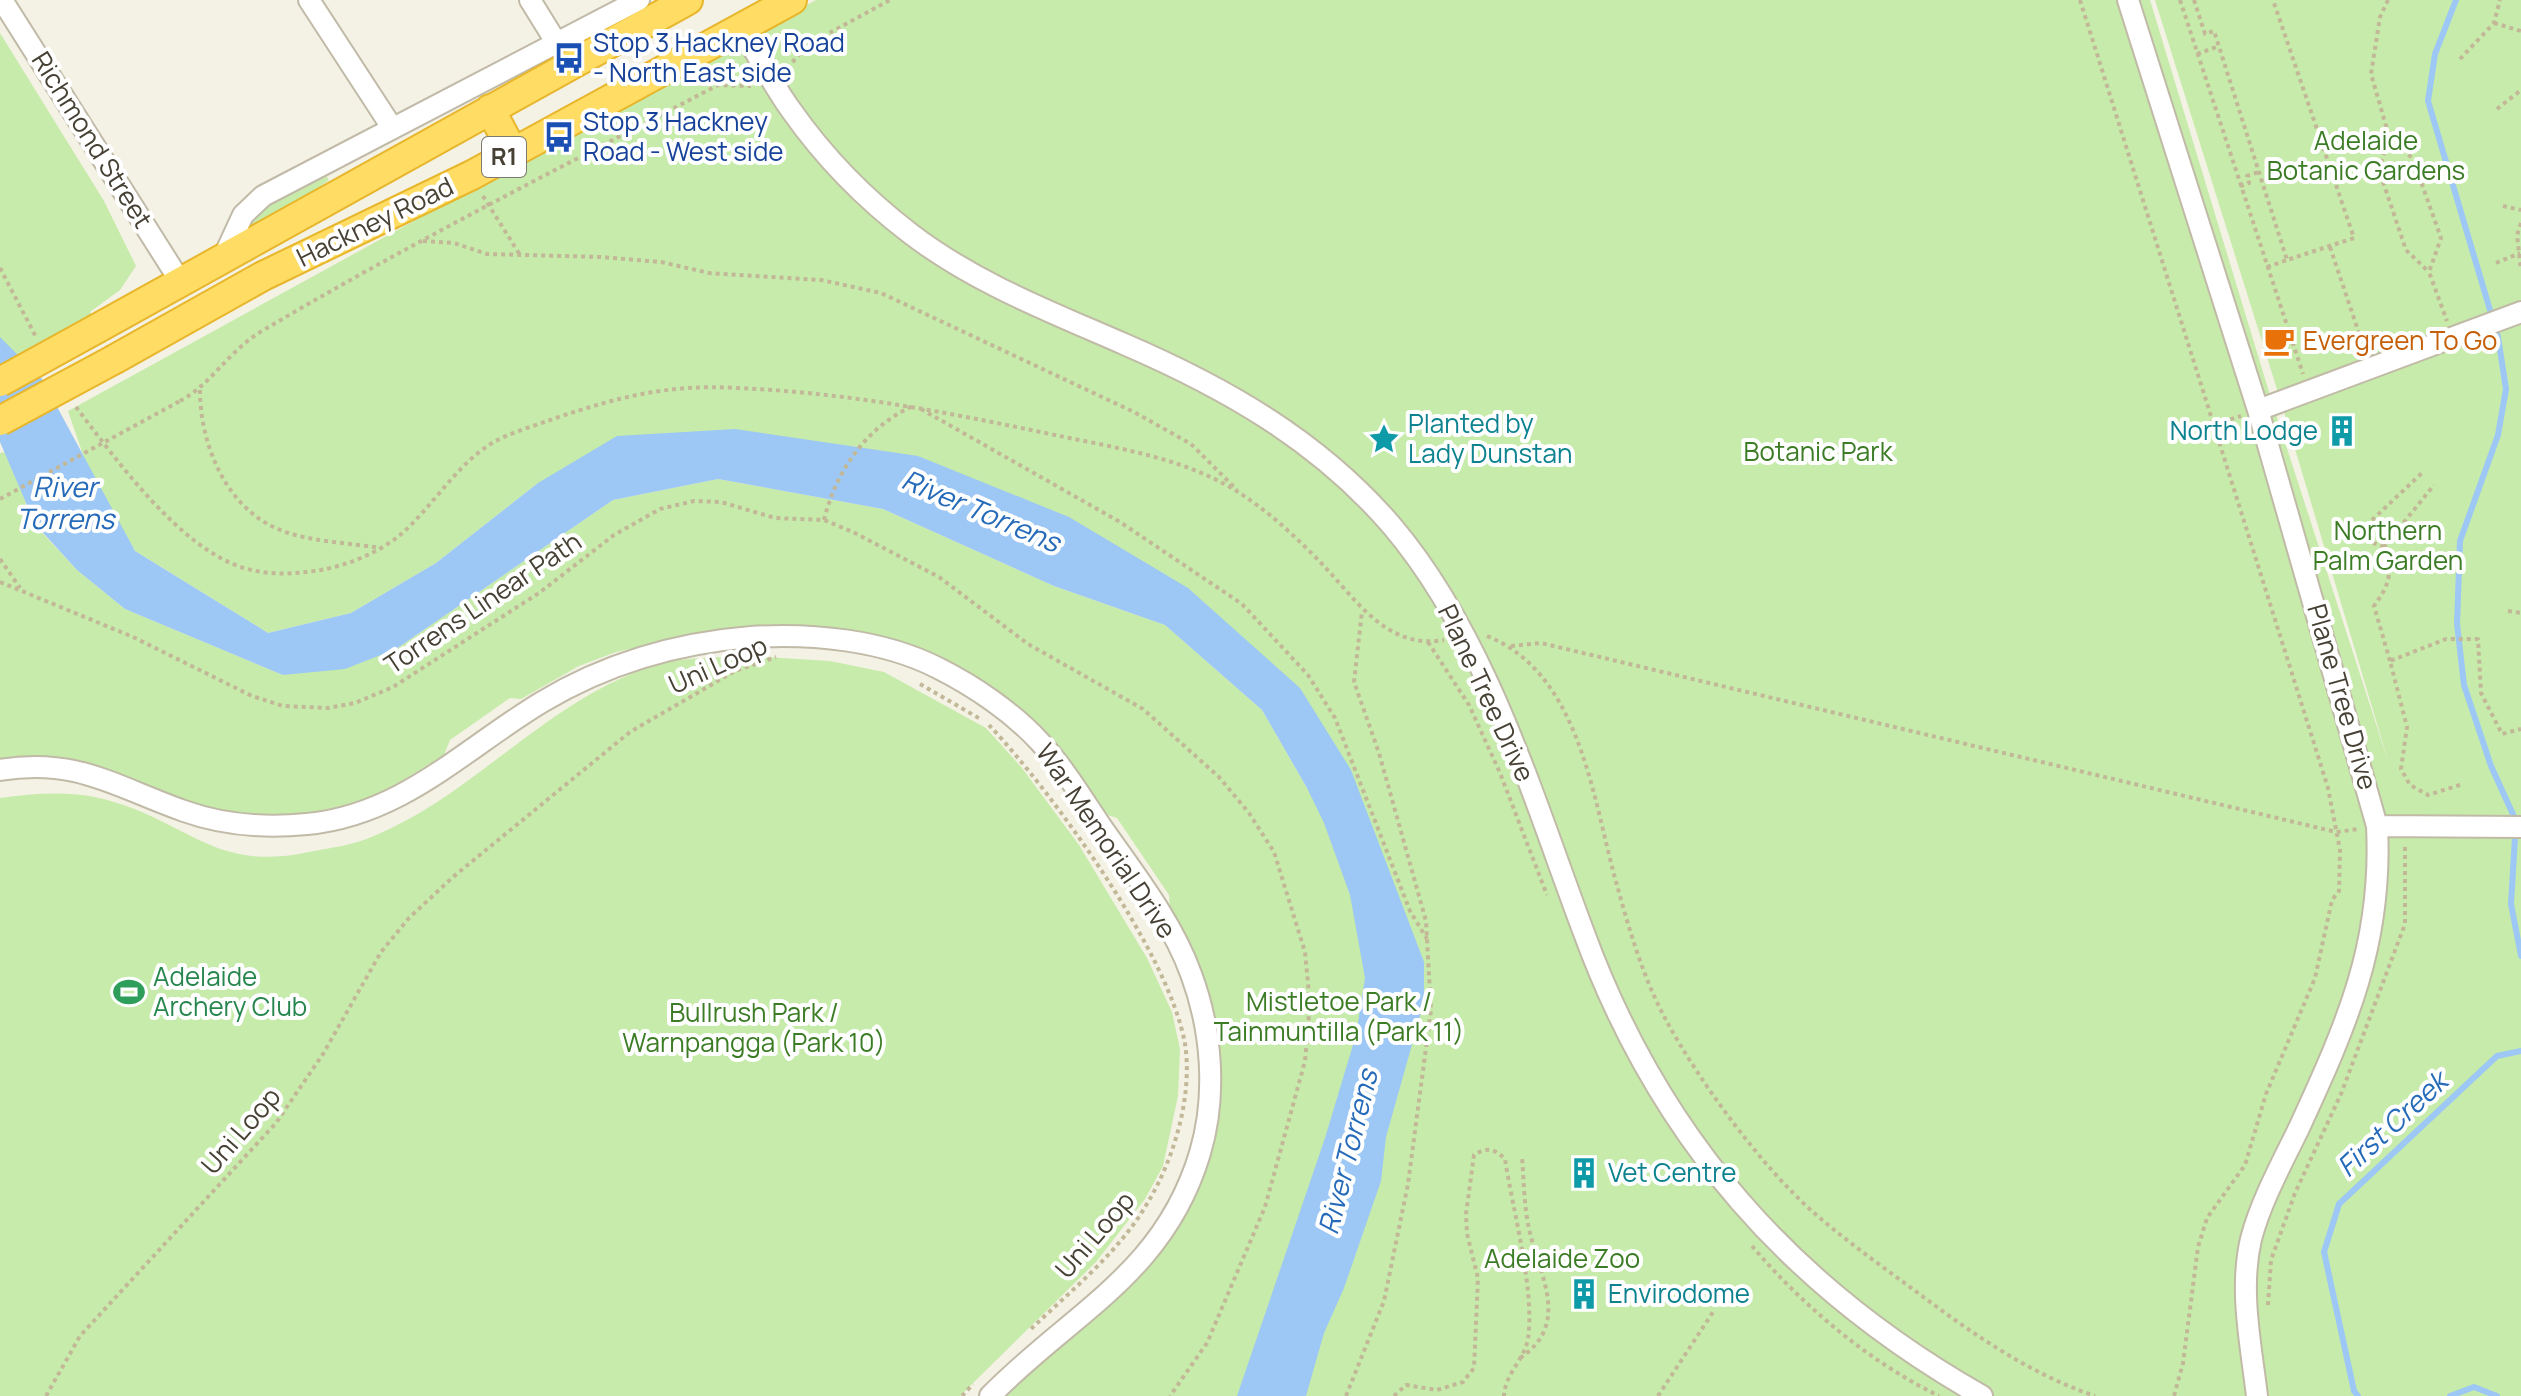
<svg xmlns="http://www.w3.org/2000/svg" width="2521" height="1396" viewBox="0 0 2521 1396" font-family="Manrope,sans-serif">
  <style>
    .green { fill: #c7ebab }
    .water { fill: #9dc7f5 }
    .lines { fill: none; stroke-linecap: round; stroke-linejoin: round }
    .stream { stroke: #9dc7f5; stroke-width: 6 }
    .minor-casing { stroke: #c0baa7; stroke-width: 24 }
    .highway-casing { stroke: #e7b62b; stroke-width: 32 }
    .path { stroke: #c2b897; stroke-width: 4; stroke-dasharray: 4 4; stroke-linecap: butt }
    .minor { stroke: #fff; stroke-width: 20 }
    .highway { stroke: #ffdc64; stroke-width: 28 }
    .highway-bridge-casing { stroke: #e7b62b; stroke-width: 32; stroke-linecap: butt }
    .path-bridge { stroke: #c2b897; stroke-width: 4; stroke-dasharray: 4 4; stroke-linecap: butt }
    .highway-bridge { stroke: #ffdc64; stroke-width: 28 }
    .labels { text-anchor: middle; stroke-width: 8; stroke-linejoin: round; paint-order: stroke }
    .shield { fill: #fff; stroke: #7e7a71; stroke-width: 2 }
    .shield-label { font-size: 24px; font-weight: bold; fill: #464134 }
    .transit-label { font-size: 26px; fill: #164399; stroke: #fff; text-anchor: start }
    .street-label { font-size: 26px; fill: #464134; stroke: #fff }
    .park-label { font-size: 26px; fill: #3b7c24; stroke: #fff }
    .food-label { font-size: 26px; fill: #c56008; stroke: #fff; text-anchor: start }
    .culture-label { font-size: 26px; fill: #0d838f; stroke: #fff; text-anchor: start }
    .leisure-label { font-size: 26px; fill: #27864d; stroke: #fff; text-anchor: start }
    .water-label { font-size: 28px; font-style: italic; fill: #266bb9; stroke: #fff }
  </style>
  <rect width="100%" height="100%" fill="#f4f1e5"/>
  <path class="green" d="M816,0H2150L2273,405L2389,764L2281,402L2155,0H2521V1396H1002L1167,1238L1197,1190L1217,1118L1219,1046L1211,1001L1194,954L1170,911L1169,895L1117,818L1104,814L939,662L706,633L616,652L579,666L521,699L510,698L450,740L444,755L402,781L366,800L303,815L233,816L0,760V453L5,452L35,525L77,570L125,609L283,675L396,649L613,500L718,479L883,509L1054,586L1165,625L1262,710L1307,788L1300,688L918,456L538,483L436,563L351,613L268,633L135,551L90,475L68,411Z
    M0,33L104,201L136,266L120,290L90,312L98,328L0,382Z
    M324,172L329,180L304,198L245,228L263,207Z
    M750,656L830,661L884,672L986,728L1022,768L1079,845L1147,958L1172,1012L1180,1049L1178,1096L1163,1166L1145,1199L1096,1262L960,1396H0V798C39,793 75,790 114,802C191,825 217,872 309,852C330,848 354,845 374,836C473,795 545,703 647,668C679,656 717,658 750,656Z"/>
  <path class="water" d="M0,337L42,379L135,551L268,633L351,613L436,563L538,483L617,436L735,429L918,456L1069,517L1188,588L1300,688L1351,770L1424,962V1002L1386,1137L1381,1181L1344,1288L1324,1333L1306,1396H1237L1325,1138L1356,1035L1365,978L1350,895L1324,823L1307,788L1262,710L1165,625L1054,586L883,509L718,479L613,500L396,649L345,669L283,675L125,609L77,570L35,524L0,442Z"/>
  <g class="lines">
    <path class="stream" d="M2456,0L2435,54L2428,101L2498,337L2506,389L2498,435L2460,541L2457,624L2464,685L2491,766L2516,821L2511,904L2521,956
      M2358,1396L2354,1391L2324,1252L2339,1204L2497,1056L2521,1051
      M2450,1396L2474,1387L2497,1396"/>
    <defs>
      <path id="minor" d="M2,0L180,281
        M309,0L391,126
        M530,0L556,42
        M2128,0L2258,410L2377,826C2383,943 2347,1024 2299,1128C2282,1163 2261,1201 2251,1239C2239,1290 2251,1345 2257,1396
        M741,28C758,55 772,84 791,110C824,157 865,199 911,234C975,283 1051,312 1124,344C1226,388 1319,441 1392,526C1487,638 1533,798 1584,933C1660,1140 1792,1288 1982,1396
        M224,256L243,215L263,196L639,0
        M2258,410L2521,312
        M0,770C76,757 116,787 184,811C223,825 266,828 307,824C402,815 464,749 542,702C607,663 676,643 751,637C812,633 883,640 938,668C974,686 1012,712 1039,741C1063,766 1082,798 1101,826C1133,872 1172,921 1191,974C1212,1030 1217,1096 1200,1153C1164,1274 1071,1313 990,1396
        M2377,826L2521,827"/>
      <path id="highway" d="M490,109L513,152
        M98,328L688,0
        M115,359L263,276L472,175L792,0"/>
    </defs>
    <use href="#minor" class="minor-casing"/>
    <use href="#highway" class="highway-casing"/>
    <path class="path" d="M2080,0L2328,788L2340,850L2339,891L2332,900L2315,978L2266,1094L2245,1165L2207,1218L2198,1247L2183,1363L2174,1396
      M2180,0L2303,374
      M2194,0L2205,34L2214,31L2287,260L2354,238L2273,0
      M2388,0L2380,17L2371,74L2389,136L2413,159L2441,238L2429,272L2447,321
      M2494,23L2521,31
      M2197,54L2219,46
      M2460,59L2494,23L2500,0
      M787,68L809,44L890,0
      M2497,109L2521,90
      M2389,136L2379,170L2406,250L2429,272
      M2240,186L2249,183L2247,176L2259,172
      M483,196L520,255
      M2503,206L2521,210
      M2521,223L2517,235L2521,270
      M423,241L454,243L487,254L601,257L661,262L709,273L821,280L881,293L1134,412L1191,444L1237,490
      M2330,247L2361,339L2382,332L2386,342
      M2496,263L2520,253
      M2267,267L2287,260
      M0,268L36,337
      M200,390C200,445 227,511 283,531C312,542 350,543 381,548
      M180,401C213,383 227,352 262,331C410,243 566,165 718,85L751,86
      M76,407C115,458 180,549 244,568C271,576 295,574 321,570C348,565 378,553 400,535C432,508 457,463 494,442C512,432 534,426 553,419C618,397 667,384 737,388C850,393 945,412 1055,435C1116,448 1187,458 1241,494C1272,514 1299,540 1324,566C1357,601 1388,650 1444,640
      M921,409L1120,522L1242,604L1308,675L1335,718L1410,911L1427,939
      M2215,424L2241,416
      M824,520C836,471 866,427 913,406
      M2384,547L2369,541L2365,532L2369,523L2424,471
      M0,559L20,588
      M0,582L133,637L252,696L283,706L328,708L355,703L393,687L539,593L614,535L660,509L694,501L721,502L775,518L824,520L853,532L939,577L1028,644L1143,709L1219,777L1249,813L1274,852L1305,952L1310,1004L1305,1061L1265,1207L1207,1343L1170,1396
      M2508,611L2521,613
      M1487,636C1579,673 1592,794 1615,878C1628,925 1642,976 1666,1020C1699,1081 1761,1166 1813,1212C1846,1241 1883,1267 1918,1293C1973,1334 2030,1374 2095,1396
      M1428,642L1469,705L1500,773L1547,895
      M1511,646L1541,643L2336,832L2359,829
      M2390,661L2374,606C2390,584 2393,573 2384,547L2434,485
      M920,684L982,720
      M989,725C1053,793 1169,953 1185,1044C1193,1095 1174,1159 1148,1202C1119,1253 1070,1291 1029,1331
      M2460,785L2428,795L2410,785L2401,769L2407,727L2390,661L2446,639H2478L2481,693L2502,734L2521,729
      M1752,1246C1803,1306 1868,1361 1939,1396
      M2268,1305L2271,1260L2295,1193L2341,1094L2405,924V844
      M1520,1358C1570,1325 1541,1278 1530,1233C1524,1209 1524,1182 1522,1157
      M46,1396L80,1336L276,1123L323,1054L381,952L409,918L453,877L630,732L735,671L776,657
      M962,1396L973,1384
      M1346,1396L1384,1301L1408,1184L1431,1010L1426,921L1379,753L1354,682L1362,611
      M1394,1396L1406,1385L1437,1390L1463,1382L1474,1368L1478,1278L1467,1234L1466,1214L1474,1155C1487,1147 1494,1148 1505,1159C1513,1211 1535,1290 1528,1339C1524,1360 1505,1374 1504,1396
      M1658,1396L1715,1309"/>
    <use href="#minor" class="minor"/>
    <use href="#highway" class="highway"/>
    <defs>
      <path id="highway-bridge" d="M0,382L98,328
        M0,421L115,359"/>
    </defs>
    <use href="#highway-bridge" class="highway-bridge-casing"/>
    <path class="path-bridge" d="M0,499L180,401"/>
    <use href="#highway-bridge" class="highway-bridge"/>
  </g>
  <defs>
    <symbol id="bus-bare" viewBox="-9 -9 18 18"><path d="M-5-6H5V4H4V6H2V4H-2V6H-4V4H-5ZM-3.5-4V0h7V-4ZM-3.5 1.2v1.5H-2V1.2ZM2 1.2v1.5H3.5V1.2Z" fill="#1a4fb4" stroke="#fff" stroke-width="2.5" paint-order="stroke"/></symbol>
    <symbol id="cafe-bare" viewBox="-9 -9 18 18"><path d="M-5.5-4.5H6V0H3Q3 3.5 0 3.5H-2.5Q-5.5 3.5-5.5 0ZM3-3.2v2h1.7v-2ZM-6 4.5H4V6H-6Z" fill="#e8710a" stroke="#fff" stroke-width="2.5" paint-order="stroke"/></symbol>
    <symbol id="building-bare" viewBox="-9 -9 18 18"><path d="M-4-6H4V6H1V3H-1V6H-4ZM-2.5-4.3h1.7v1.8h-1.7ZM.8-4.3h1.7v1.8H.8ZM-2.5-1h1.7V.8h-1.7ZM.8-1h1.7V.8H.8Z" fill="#0f9aa8" stroke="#fff" stroke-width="2.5" paint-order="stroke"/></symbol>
    <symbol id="sight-bare" viewBox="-9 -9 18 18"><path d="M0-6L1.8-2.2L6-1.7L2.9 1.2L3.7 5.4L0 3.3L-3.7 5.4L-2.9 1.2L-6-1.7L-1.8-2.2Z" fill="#0f9aa8" stroke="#fff" stroke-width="2.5" paint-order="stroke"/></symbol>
    <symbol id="stadium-bare" viewBox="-9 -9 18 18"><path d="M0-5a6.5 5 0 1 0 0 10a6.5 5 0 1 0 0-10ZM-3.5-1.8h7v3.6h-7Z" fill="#2e9e5b" stroke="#fff" stroke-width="2.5" paint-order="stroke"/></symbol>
  </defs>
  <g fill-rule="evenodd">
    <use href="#bus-bare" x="547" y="36" width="44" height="44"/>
    <use href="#bus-bare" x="537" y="115" width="44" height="44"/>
    <use href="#cafe-bare" x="2257" y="319" width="44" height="44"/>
    <use href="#building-bare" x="2320" y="409" width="44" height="44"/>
    <use href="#sight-bare" x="1362" y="417" width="44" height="44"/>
    <use href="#stadium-bare" x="107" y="970" width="44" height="44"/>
    <use href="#building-bare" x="1562" y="1151" width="44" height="44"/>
    <use href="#building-bare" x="1562" y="1272" width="44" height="44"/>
  </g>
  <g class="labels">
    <rect class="shield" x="482" y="137" width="44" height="40" rx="6"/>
    <g class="shield-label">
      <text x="504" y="165">R1</text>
    </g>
    <g class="transit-label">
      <text x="593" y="52">Stop 3 Hackney Road<tspan x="593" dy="30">- North East side</tspan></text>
      <text x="583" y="131">Stop 3 Hackney<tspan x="583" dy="30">Road - West side</tspan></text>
    </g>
    <g class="street-label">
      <text transform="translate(92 140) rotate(58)" y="9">Richmond Street</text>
      <text transform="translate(375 222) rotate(-26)" y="9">Hackney Road</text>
      <text transform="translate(483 603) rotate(-34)" y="9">Torrens Linear Path</text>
      <text transform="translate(718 665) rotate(-24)" y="9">Uni Loop</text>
      <text transform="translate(1486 693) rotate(65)" y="9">Plane Tree Drive</text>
      <text transform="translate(2342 697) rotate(74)" y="9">Plane Tree Drive</text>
      <text transform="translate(1106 841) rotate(56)" y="9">War Memorial Drive</text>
      <text transform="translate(241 1131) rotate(-49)" y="9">Uni Loop</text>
      <text transform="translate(1095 1235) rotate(-49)" y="9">Uni Loop</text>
    </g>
    <g class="park-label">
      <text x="2366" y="150">Adelaide<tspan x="2366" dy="30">Botanic Gardens</tspan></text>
      <text x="1818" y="461">Botanic Park</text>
      <text x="2388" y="540">Northern<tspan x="2388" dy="30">Palm Garden</tspan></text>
      <text x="1339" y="1011">Mistletoe Park /<tspan x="1339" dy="30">Tainmuntilla (Park 11)</tspan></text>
      <text x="754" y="1022">Bullrush Park /<tspan x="754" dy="30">Warnpangga (Park 10)</tspan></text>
      <text x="1562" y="1268">Adelaide Zoo</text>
    </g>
    <g class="food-label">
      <text x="2303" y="350">Evergreen To Go</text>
    </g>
    <g class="culture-label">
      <text x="1408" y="433">Planted by<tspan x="1408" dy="30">Lady Dunstan</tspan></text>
      <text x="2318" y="440" text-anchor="end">North Lodge</text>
      <text x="1608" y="1182">Vet Centre</text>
      <text x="1608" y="1303">Envirodome</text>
    </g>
    <g class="leisure-label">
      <text x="153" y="986">Adelaide<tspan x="153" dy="30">Archery Club</tspan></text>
    </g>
    <g class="water-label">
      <text x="65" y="497">River<tspan x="65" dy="32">Torrens</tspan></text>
      <text transform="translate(981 511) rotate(23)" y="10">River Torrens</text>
      <text transform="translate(2392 1124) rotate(-43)" y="10">First Creek</text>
      <text transform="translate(1348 1152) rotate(-76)" y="10">River Torrens</text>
    </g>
  </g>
</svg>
